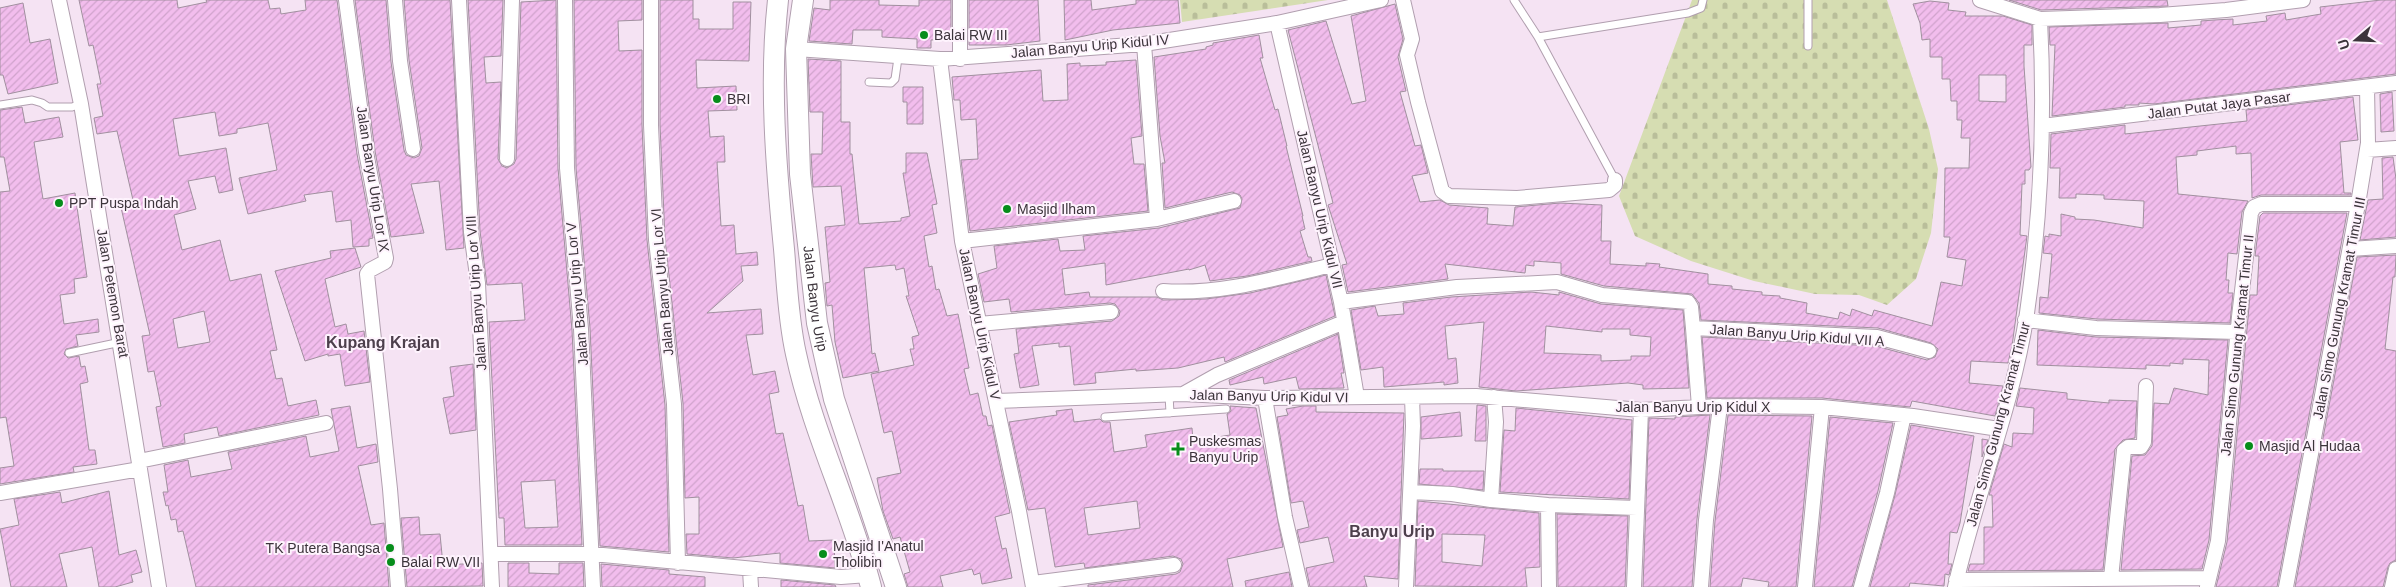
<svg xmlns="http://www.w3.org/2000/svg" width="2396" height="587" viewBox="0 0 2396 587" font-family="Helvetica,sans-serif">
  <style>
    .cemetery { fill: url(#cemetery-stones) }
    .building { fill: url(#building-hatch); stroke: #a1909f; fill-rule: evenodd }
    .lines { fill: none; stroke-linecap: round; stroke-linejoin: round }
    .service-casing { stroke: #b19faf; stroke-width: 9 }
    .minor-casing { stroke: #b19faf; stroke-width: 16 }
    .secondary-casing { stroke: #b19faf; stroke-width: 22 }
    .service { stroke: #fff; stroke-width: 7 }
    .minor { stroke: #fff; stroke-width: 14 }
    .secondary { stroke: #fff; stroke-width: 20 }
    .poi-dot { fill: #078d1b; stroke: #fef3fd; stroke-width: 2 }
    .labels { text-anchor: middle; stroke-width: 4; stroke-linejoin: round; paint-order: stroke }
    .poi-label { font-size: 14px; fill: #3c343b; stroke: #fef3fd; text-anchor: start }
    .street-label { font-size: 14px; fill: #3c343b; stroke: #fef3fd }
    .quarter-label { font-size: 16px; font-weight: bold; fill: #4d3f4c; stroke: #fef3fd }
  </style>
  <defs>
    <pattern id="cemetery-stones" width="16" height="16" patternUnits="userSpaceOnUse" patternTransform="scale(1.25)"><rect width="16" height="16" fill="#d6ddb2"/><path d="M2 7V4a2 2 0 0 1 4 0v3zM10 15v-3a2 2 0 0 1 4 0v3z" fill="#b9be9a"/></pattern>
    <pattern id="building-hatch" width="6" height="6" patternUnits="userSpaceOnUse" patternTransform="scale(1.25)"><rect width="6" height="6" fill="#f2bded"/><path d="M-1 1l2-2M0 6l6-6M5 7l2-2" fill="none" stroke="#d0a3cc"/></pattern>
  </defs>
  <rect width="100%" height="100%" fill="#f5e3f3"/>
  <path class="cemetery" d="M1180,0H1328L1182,22Z
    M1692,0H1887L1929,129L1938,169L1931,233L1916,279L1887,305L1859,295L1815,294L1754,281L1691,261L1635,236L1619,196Z"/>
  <path class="building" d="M79,0H177L178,8L207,2L206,0H268L270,9L280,8L281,14L306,10L305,0H337L357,154L373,238L369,239V246L353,247L351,220L336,222L332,191L304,195L306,201L248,214L239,178L277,170L268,123L237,129V133L219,136L215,112L173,119L179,156L226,148L233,190L219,193L215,176L188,181L196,209L174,215L182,250L220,240L230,281L261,274L277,350L270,351L276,379L282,378L288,406L316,400L319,415L219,436L217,427L184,434L185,443L163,447L156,407L161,406L154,371L148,372L142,336L150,335L120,203L133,200L117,131L97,134L94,118L103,116L97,84H101L93,45L89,46ZM204,311L210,342L178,348L173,319Z
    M355,0H386L391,62L404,150L406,155L414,158L419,156L422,148L409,60L404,0H450L464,248L446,250L439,181L411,184L424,233L391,237L375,151Z
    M468,0H503L501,56L484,57L486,83L501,82L498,159L502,166L507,168L514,164L516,159L521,2L556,0L558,168L572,330L582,545H505L504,518H499L489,322L525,320L522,283L487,285L480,231ZM555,480L558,527L525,528L521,482Z
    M574,0H642V20L618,21L619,51L642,50V125L647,240L665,405L669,552L600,546L590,328L576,168Z
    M660,0H693V19H699V29H733V2H751L749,61L696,60L697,88L736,86L737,110L708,111L710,137L724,136L725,162H717L721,226L734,225L736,254L757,252L758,265L741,266L743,281L707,313L761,309L763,334L746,335L753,375L775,371L779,392L769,394L776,434L783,433L798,506L803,505L809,541L834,540L835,568L780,563V553L733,558L687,554L686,534H699V497L685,498L683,403L665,239L660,125Z
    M830,0H879V5L919,6V0H951V39L931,40V48H917V39L882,37V30H853L852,44L809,41L814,8L830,10Z
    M969,0H1038L1040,41L1006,45H969Z
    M1064,0H1091L1092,10L1136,4V0H1178L1180,23L1113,30L1065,40Z
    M2009,0H2167L2168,6L2041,10Z
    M2381,0H2396V74L2154,104L2139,103V105H2125V107L2052,116L2055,45H2050L2049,27L2168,23V28L2201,25V21L2214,20L2233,19V25L2267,21L2266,16L2285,13L2286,20L2321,14L2320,7Z
    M1930,1L1949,3L1948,10L1966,12L1965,16H2003L2032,25V45H2024V66L2031,167L2029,170H2025V184H2022L2020,235L2027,236L2012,346L2008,363L1971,361L1969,383L2003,386L1995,416L1912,401L1910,407L1822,398H1707L1702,337L1876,346L1927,360L1935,357L1938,349L1931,343L1878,328L1701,320L1699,303L1692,294L1604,286L1561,274V263L1534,261V266L1526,265L1525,273L1445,264L1448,279L1348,292L1342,265L1347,264L1328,205L1333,203L1288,30L1326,21L1352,104L1366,101L1351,16L1395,4L1403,39L1398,57L1406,91L1400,92L1415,146L1421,145L1428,173L1412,176L1420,202L1440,200L1449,205L1488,208L1487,224L1513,226L1515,207L1560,203L1602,205L1601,241H1611L1610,264L1646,266V263L1660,264L1659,267L1708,274V284L1732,286V289L1762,292V295L1780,296V298L1807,303L1806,313L1838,319L1840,312L1850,316L1852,309L1872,316L1874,310L1932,326L1941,282L1962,286L1966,260L1947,257L1950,237H1944L1945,168H1969L1970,138H1961L1962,120H1957V101H1951L1950,79H1942V57H1930V39L1922,40L1920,23L1913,4ZM1979,75H2006V102L1979,101Z
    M23,3L30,43L50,39L58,83L8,94L3,75H0V8Z
    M1259,35L1263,58H1260L1275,110L1278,109L1285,138L1287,146H1286L1303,216H1302L1305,229L1300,231L1308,257H1311L1312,261L1247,276L1210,281L1205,265L1189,270V269L1106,285L1105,263L1062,269L1065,295L1089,292L1090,297H1157L1163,300L1206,299L1250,293L1326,275L1335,316L1225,362L1224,357L1178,368L1136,371V369L1095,373L1096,383L1074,385L1070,346L1059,347V343L1032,346L1039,385L1020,388L1014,354L1019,353L1016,329L1112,321L1119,316L1120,311L1115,304L1110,303L1011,312L1009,299L984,302L978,274L997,268L994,246L1058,239L1060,251L1085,250L1083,236L1159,228L1240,208L1242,199L1240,195L1232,192L1165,208L1162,163H1165L1160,136L1154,57L1206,49V47L1213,45V43Z
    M808,59L841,61V122H850V154H852L859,224L901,221V218L910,216L903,173H906V153H927L937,204L932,205L937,233L924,236L929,267L932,266L936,290L939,289L947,316L958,314L969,368L964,369L970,395L978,393L983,416H986L988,426L992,425L1010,513L995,517L1002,549L1006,548L1012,578L982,584L980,573L974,575L972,569L940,576L943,587H908L904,574L910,572L900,537L893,539L883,511L877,478L901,473L892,431L884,433L871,374L914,365L910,349H914L912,337L919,335L906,296H909L904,268L896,270L895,265L864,268L872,354L875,353L879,371L843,378L835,342L832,305L827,306L825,283L830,282L825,227L845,225L841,186L813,187L811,154H822L823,112H810Z
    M1136,60L1142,136L1131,138L1134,164H1144L1148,211L970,231L961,160L978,159L976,119L961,120L960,100H954L952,77L1041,70L1043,101L1068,100L1067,64L1080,63V66L1106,65V62Z
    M903,87H923V124H907V102H903Z
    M2392,92L2394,131L2381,132L2380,94Z
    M2353,97L2358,140L2340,142L2344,193H2351V195H2261L2252,198L2251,153L2236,154V146L2197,151V155L2176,157L2178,194L2248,201L2242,212L2237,254L2228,253L2226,280H2229L2228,293H2233L2230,323L2097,319L2039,313L2040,297L2048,298L2052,254L2043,253L2045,236L2049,237V234L2061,236V214L2075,217V219L2094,220L2143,228L2144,201L2104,199V195L2076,194V198H2059L2060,168H2050L2051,134L2125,125V134L2247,121L2246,110Z
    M22,107L25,123L59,117L63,137L34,142L43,199L75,193L87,277L74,279L75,293L60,295L64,324L98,319L99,332L76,335L78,346L66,349L64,354L68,358L79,356L81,367L85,366L88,382L80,384L89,450H95L97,464L73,467L74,472L0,484V468L14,466L6,417L0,418V192L10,191L4,157H0V110Z
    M2393,157L2396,179V237L2360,240L2368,200L2383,199L2382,158Z
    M2263,213H2347L2277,587H2216L2227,542L2248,318L2250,295H2257L2259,256H2255L2260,216Z
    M355,248L361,267L325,279L335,327L346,324L348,334L364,331L370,382L345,386L340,354L328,356V354L305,361L275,271L331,258L330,251Z
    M2396,255L2395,277H2393L2385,349L2396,351V560L2390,563L2388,567L2383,587H2295L2357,257Z
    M1531,292L1559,295V292L1601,304L1683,310L1689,388L1643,389V385L1628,383L1516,391L1479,387L1484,322L1445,326L1448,359L1456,358L1458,383L1444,385V382L1384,387L1383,367L1361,370L1351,310L1375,306L1378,316L1404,314L1403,303L1451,297ZM1546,326L1602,332V329H1630V335L1651,337L1650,356H1631V360L1601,361V355L1544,353Z
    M2038,330L2096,337L2228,340L2209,540L2202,569L2121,570L2132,456L2145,455L2152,446L2154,403L2169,404L2174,388L2208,395L2209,360L2183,359V364L2170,363V366L2146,365V369L2037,365Z
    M1338,334L1344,373H1341L1344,388L1299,389L1296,377L1264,384L1263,377L1230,385L1229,380Z
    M473,364L476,430L450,434L443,398L454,396L450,367Z
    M2020,388L2067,393V399L2109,403V400L2137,401L2135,438L2123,440L2115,449L2103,570L1968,571L1970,564H1984V527H1993L1992,495H1989L2004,444L2012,447L2013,433L2033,434L2034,408L2016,406Z
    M1477,405L1486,406V441H1475Z
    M350,406L357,448L376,444L378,462L358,466L371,525L384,523L389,587H196L183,531L178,532L176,519L171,520L168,505L166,506L163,492H168L164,465L188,460L191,477L232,469L228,452L306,436L310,457L339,451L331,409Z
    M1230,406L1256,408L1283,547L1227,559L1233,587H1088V585L1176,574L1180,572L1183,564L1181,559L1173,556L1085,568L1084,563L1055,567L1045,508L1028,510L1009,422L1057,415L1056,411L1072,409L1074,422L1100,419L1103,422H1110L1114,452L1147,447L1145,435L1192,428L1193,441L1230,435L1227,414L1231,411ZM1137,501L1140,528L1088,535L1084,508Z
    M1303,406H1316V412L1404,413L1398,579L1364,576L1367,587H1310L1306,568L1334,562L1328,537L1300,543L1297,530L1309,527L1303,501L1291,503L1277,417L1288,415L1286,409Z
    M1516,408L1632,420L1629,499L1500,492L1504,430L1515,431Z
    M1460,412L1462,436L1421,439V417Z
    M1710,415L1697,519L1692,587H1643L1649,418L1675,419V417Z
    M1728,415L1812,416L1796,587H1768L1769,582L1743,578L1741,587H1710L1715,521Z
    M1830,417L1893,423L1878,491L1852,587H1814Z
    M1911,425L1974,436L1960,523L1957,533L1950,532L1948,564H1952L1949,575L1945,574L1944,586L1910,583L1909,587H1870L1895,495Z
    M1982,439L1988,440L1982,457Z
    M1420,469H1443V471H1484L1483,490L1419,484Z
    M109,491L119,555L136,550L142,572L131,575L133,582L115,587H99L92,547L59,554L67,587H11L0,529L19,525L14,499L60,492L62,503Z
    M1418,501L1539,513L1540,567L1525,568L1527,587L1415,586ZM1442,534L1485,535L1482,566L1442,562Z
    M1557,514L1628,516L1625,587H1558Z
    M419,517L420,535L440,534L443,565L482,563L483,586L407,587L401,518Z
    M508,563H529V573L559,574V563H583L584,587H508Z
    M601,564L669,570V574L705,577V587H602Z
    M1289,572L1292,587H1246L1245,581Z
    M781,580L835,585L836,587H781Z"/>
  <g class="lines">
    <defs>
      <path id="service" d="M1514,0L1538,37L1615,180
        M1808,0V46
        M1538,37L1688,13L1701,8L1703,0
        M869,82L891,83L895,79L898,58
        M0,105L32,100L42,103L48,107H72L81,104
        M69,353L121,342
        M1169,395L1170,413
        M1105,417L1226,409"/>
      <path id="minor" d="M59,0L81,104L159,587
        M346,0L366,152L386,258L385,262L370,270L367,274L390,489L398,587
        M395,0L400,61L413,149
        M459,0L471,232L478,283L492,587
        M565,0L567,168L581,329L593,587
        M651,0V125L656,240L674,404L678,563
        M960,0V59
        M1403,0L1412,39L1407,55L1418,102L1442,191L1449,196L1517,198L1609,190L1615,185V180
        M1980,0L2040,19L2160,15L2226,10L2303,0
        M1277,23L1341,302L1357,397
        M1144,44L1157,219
        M796,49L940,59L1144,44L1277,23L1381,0
        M940,59L962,241L1019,511L1033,587
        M2042,126L2396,83
        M2367,150L2396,148
        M507,159L512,0
        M962,241L1157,219L1234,201
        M2350,249L2396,246
        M1163,291C1220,295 1277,278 1332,265
        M1341,302L1457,287L1557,282L1602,295L1688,302L1691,307L1693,328L1877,337L1929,351
        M2025,320L2096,328L2237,332
        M979,324L1111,312
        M1693,328L1699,407
        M1183,394L1217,375L1344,322
        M1494,397L1496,422L1491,500L1548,505L1637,508
        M1265,398L1285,517L1301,587
        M996,401L1182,394L1265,398L1476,396L1641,410L1720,406L1822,407L1913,416L1999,429
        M139,461L326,423
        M1411,492L1452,494L1491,500
        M0,493L140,469
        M1548,505L1549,587
        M491,554H592L841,577L868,575
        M750,570L751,587
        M2111,578L2124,450L2128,447H2141L2144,442L2146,386
        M1956,580L2209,578
        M1033,583L1174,565
        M1406,587L1413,426L1412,397
        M1634,587L1641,410
        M1701,587L1706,520L1720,406
        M1805,587L1822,407
        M1861,587L1887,493L1904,415
        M1955,587C1976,495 2013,406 2027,313C2041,216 2045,116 2040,19
        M2207,587L2218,541L2239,317L2251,213L2254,207L2261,204H2358
        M2286,587L2358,204L2368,143L2367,87
        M2392,587L2396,569"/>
      <g id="secondary">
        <path d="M778,0C769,82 776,167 784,249C787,283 788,319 796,354C813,434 851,508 871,587"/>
        <path id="s1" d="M803,0L796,49L800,174L817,323L834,399L896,587"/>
      </g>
    </defs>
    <use href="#service" class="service-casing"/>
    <use href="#minor" class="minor-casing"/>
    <use href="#secondary" class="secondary-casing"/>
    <use href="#service" class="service"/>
    <use href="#minor" class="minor"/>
    <use href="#secondary" class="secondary"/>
  </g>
  <g class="poi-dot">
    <circle cx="924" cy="35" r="5"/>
    <circle cx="717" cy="99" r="5"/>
    <circle cx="59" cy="203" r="5"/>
    <circle cx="1007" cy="209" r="5"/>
    <circle cx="2249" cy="446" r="5"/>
    <path d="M1175.5 441.5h5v5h5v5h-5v5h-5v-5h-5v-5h5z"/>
    <circle cx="390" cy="548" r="5"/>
    <circle cx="823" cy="554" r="5"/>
    <circle cx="391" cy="562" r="5"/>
  </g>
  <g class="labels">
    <g class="poi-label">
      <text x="934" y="40">Balai RW III</text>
      <text x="727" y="104">BRI</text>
      <text x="69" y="208">PPT Puspa Indah</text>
      <text x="1017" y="214">Masjid Ilham</text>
      <text x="1189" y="446">Puskesmas<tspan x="1189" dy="16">Banyu Urip</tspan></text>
      <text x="2259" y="451">Masjid Al Hudaa</text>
      <text x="833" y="551">Masjid I'Anatul<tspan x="833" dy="16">Tholibin</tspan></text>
      <text x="380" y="553" text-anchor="end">TK Putera Bangsa</text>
      <text x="401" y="567">Balai RW VII</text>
    </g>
    <g class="street-label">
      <text transform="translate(1090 46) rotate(-5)" y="5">Jalan Banyu Urip Kidul IV</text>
      <text transform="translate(2219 105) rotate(-7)" y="5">Jalan Putat Jaya Pasar</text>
      <text transform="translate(373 179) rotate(81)" y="5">Jalan Banyu Urip Lor IX</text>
      <text transform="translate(1320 209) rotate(77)" y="5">Jalan Banyu Urip Kidul VII</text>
      <text transform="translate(662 282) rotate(-95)" y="5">Jalan Banyu Urip Lor VI</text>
      <text transform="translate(113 293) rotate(80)" y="5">Jalan Petemon Barat</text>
      <text transform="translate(476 293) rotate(-94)" y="5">Jalan Banyu Urip Lor VIII</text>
      <text transform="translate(577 294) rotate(-95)" y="5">Jalan Banyu Urip Lor V</text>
      <text dy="5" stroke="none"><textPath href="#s1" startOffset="300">Jalan Banyu Urip</textPath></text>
      <text transform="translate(2339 308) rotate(-79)" y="5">Jalan Simo Gunung Kramat Timur III</text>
      <text transform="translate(980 324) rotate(78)" y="5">Jalan Banyu Urip Kidul V</text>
      <text transform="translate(1797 335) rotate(4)" y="5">Jalan Banyu Urip Kidul VII A</text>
      <text transform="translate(2237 345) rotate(-84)" y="5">Jalan Simo Gunung Kramat Timur II</text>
      <text transform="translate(1269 396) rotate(1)" y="5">Jalan Banyu Urip Kidul VI</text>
      <text x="1693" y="412">Jalan Banyu Urip Kidul X</text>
      <text transform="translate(1998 424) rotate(-75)" y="5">Jalan Simo Gunung Kramat Timur</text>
    </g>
    <g class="quarter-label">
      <text x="383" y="348">Kupang Krajan</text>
      <text x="1392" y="537">Banyu Urip</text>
    </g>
  </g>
  <g transform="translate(2356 40) rotate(251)" stroke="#fef3fd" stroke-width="4" paint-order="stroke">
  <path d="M0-4L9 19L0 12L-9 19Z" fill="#3c343b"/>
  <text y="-8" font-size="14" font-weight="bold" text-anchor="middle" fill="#3c343b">U</text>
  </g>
</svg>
